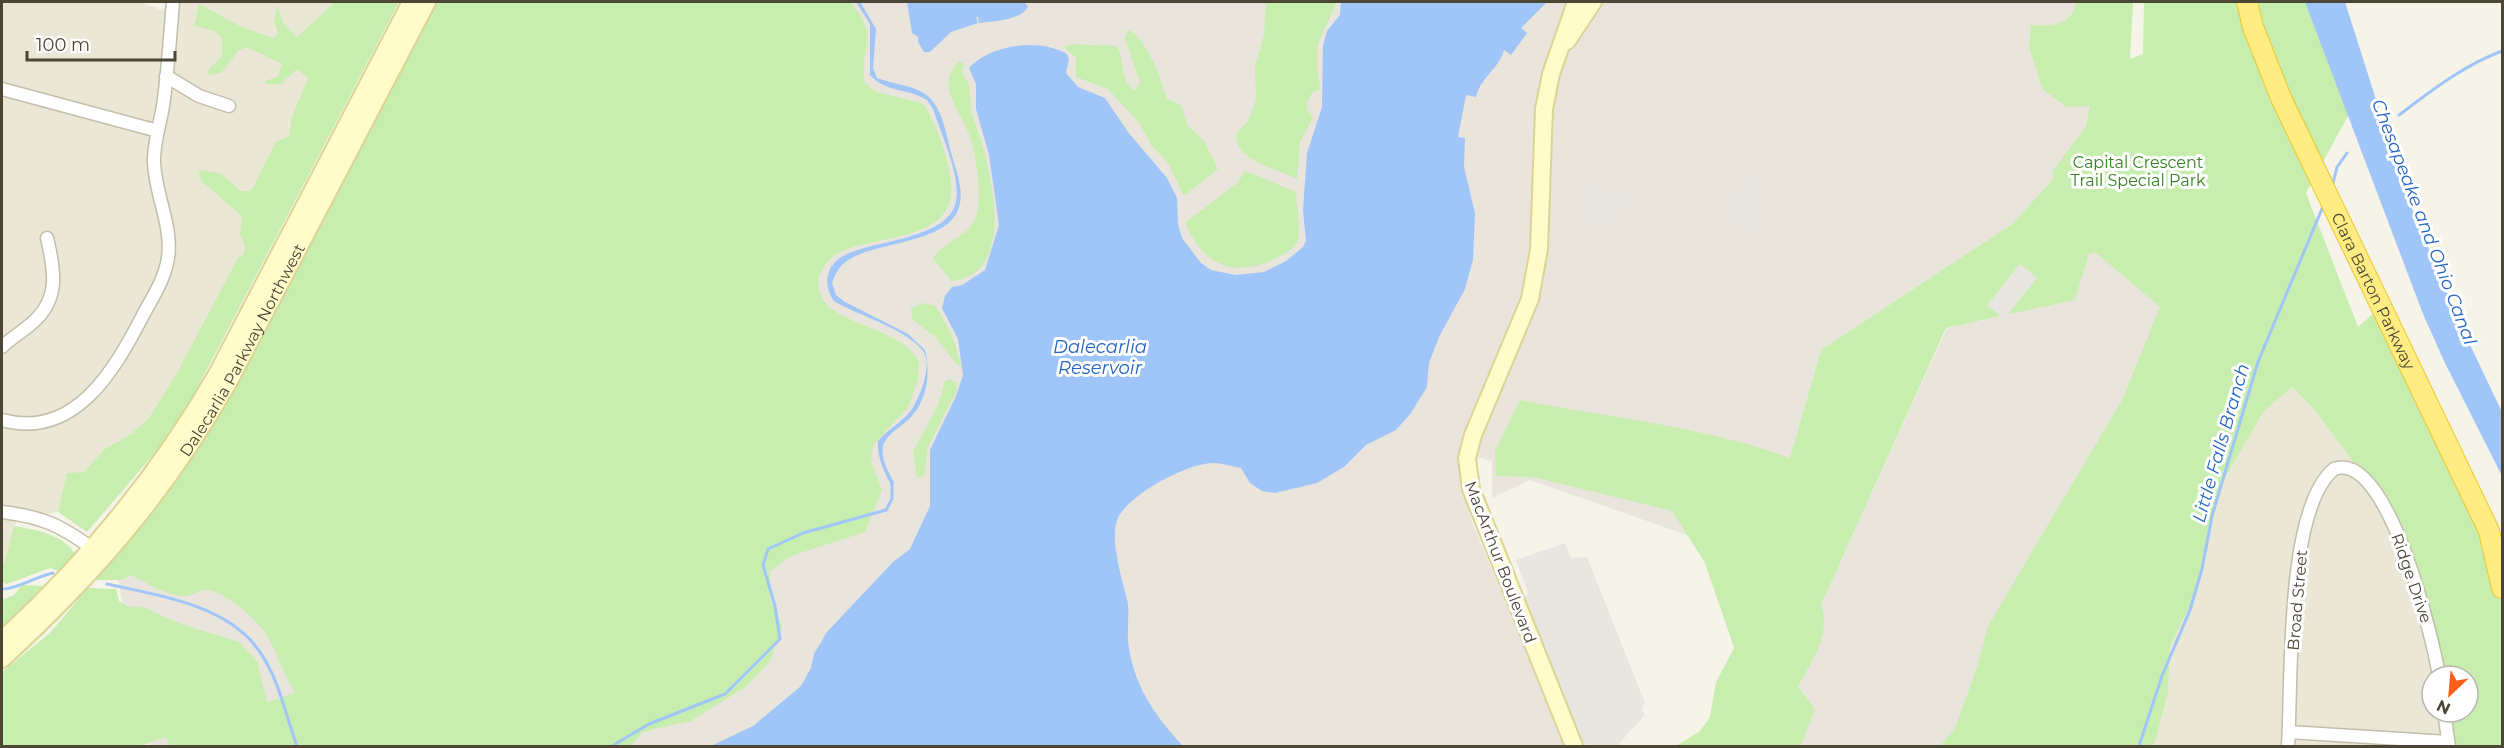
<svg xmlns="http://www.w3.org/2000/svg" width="2504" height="748" viewBox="0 0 2504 748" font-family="Montserrat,sans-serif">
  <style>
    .residential { fill: #eae7d6 }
    .industrial { fill: #e9e5dd }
    .green { fill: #c7eeae }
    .parking { fill: #e7e6e1 }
    .water { fill: #a0c5f8 }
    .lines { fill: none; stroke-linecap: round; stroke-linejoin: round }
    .stream { stroke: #a0c5f8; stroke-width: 3 }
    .minor-casing { stroke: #c3beaa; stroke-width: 15 }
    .secondary-casing { stroke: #dbd494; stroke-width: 20 }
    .trunk-casing { stroke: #eec62b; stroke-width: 22 }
    .minor { stroke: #fff; stroke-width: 12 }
    .secondary { stroke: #fffbca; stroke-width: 16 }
    .trunk { stroke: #ffec82; stroke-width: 20 }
    .labels { text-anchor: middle; stroke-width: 6; stroke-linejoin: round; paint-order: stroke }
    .park-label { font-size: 16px; fill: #378422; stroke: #fff }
    .street-label { font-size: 16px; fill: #4b4636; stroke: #fff }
    .water-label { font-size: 18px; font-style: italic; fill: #2265c3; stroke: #fff }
  </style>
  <rect width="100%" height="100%" fill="#f6f4e9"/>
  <path class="residential" d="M2,2H142L160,10L179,2H338L317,87L223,305L167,410L121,459L58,512L16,521L5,562L2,561Z
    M2292,387L2314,409L2344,449L2393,522L2439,676H2432V712H2444L2449,746H2154L2168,693L2170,646L2198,590L2220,486L2264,411Z"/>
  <path class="industrial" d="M427,2H2099L2090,138L2012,224L1821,350L1761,561L1530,480L1492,498V461L1459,452L1463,487L1472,522L1565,746H150L115,563L202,446L229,381Z
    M2144,232L2252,391L2179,621L2098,575L2170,647L2139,746H1762L1772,712L1947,328L2075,300L2089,254Z"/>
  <path class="green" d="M335,2H399L192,398L159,448L87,532L58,512L67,473L84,472L105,449L131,434L149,418L178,371L238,258L244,254L245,246L240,234L242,216L201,181L199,172L202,170L220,173L241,191H251L276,142L289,136L292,117L308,78L297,69L281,84H265L266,81L278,76L282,64L247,47L239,50L221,73L207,75L209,69L222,56V38L214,31L194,26L199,4L242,27L273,38L278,34L274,17L278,6L283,23L297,37Z
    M436,2H850C883,41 858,43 865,83L877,92L921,103L925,106C935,124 942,142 947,161C964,221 929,231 879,241C859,246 834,248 823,268C819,274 817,282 819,290C828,327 902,325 919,362L918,380L908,407L873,445L871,461L882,490L865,532L791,556L770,571V598L782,626L770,661L747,686L691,721L643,732L631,746H170L166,737L140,746H2V672L50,633L88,588L116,589L119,601L127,606L146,608L175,622L239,642L257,661L267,702L295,693C272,654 278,636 237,605C228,599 220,592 208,590C199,589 191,597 182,596C164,595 146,582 130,575L122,580H95L172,486L217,419L298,270Z
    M1266,2L1336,3L1318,44L1317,65L1320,89C1309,93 1308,98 1307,109L1313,117L1300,142L1297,179C1278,169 1236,161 1236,135L1248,121L1256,100L1255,67L1264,35Z
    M2076,2H2133L2130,59L2143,54L2144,2H2236L2241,21L2261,14L2257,2H2305L2349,114L2306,193L2358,327L2381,307L2415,375L2502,588V746H2449L2444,712H2468V676H2439L2393,522L2344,449L2314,409L2292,387L2264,411L2220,486L2198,590L2170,646L2168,693L2154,746H1940L1955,728L1976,670L1988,626L2122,400L2160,307L2095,252L2089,254L2075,300L1946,328L1821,605C1832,633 1811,662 1798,687L1815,709L1801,746H1676L1700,731L1710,717L1716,682L1734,648L1705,563L1672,511L1533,477L1496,476L1495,451L1520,400C1610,418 1703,426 1790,458L1821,350L2012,224L2054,178L2052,172L2086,126L2090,106L2067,107L2042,89L2029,46L2031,25C2051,27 2073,25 2076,2Z
    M1128,30C1145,35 1163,82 1166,98L1182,106L1187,125L1204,141L1218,169L1184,196L1168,163L1152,146L1139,123L1108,89L1076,77V58L1064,47L1072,44L1117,46C1125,60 1119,81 1135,90L1140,83L1125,38Z
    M959,61L964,64L962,72C975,89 967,101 974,120C987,155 1011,241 977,271C971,277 959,279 952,282L933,258C943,241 968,238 976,217C982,199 977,158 971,140C963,112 933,87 959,61Z
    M1245,171L1296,192C1296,204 1302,235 1297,243C1292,251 1278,257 1270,261C1227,278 1203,262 1185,223L1238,182Z
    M921,303L936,306L952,336L962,367L956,364L935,337L912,319L911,309Z
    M950,379L956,383L957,390L928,447L924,476L917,478L913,451L937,408L945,381Z
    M14,526C36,530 69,535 77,559L63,573L50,568L7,584L2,582V561L5,562Z
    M22,585L44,586L2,628V600L14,595Z"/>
  <path class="parking" d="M1740,176L1757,177L1766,193L1757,225L1734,222L1735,195Z
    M1587,190L1625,198L1620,225L1582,218Z
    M2020,264L2037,278L2004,319L1987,305Z
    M1565,543L1571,558L1587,557L1645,703L1642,709L1645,715L1617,746H1586L1581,739L1524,598L1528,593L1516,560Z"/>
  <path class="water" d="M856,2L861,3L876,29L873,68L877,78C892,84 912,85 925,94C942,104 947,138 952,156C957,173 965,193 958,210C945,244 872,242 847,261C839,266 835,275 832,283L836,295L845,302L908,334L925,350C931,373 927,403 908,420C900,427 889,433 884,443C879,455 888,472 894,482L892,487C884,471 877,458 878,441C888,429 904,421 912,409C920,397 933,365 923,351C905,328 859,316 834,301C822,285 826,264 845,255C873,241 940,239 954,208C965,184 941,134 933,109L927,100C908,88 886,93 870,75V24Z
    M907,2H1025L1028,7C1020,21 993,21 979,23L978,17H976L978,23L951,32L930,52H924L918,42V37L912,33Z
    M1341,2H1547L1521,28L1527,33L1511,55L1504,50C1499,69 1480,78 1476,97L1466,95L1458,137L1465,138L1464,167L1475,213L1473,260L1465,289L1439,337L1429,363L1427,387L1411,413L1396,430L1366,445L1344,467L1317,483L1275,493L1262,491L1250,483L1241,468C1233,467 1223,463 1214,463C1188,463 1130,493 1118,518C1109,538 1122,579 1127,599C1130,612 1127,626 1128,640C1132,683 1154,715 1183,746H700L713,745L753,726L801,686L811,668L814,654L827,632L893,562L910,549L930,506V450L956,396L963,375L958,339L942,308L945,296L952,287L962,285L985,270L999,225L989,155L976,109V84L969,68C991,44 1039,38 1067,54L1069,60L1066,73L1078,87L1105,98L1128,132L1167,178L1177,198L1178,224L1182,238L1201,263L1211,270L1236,275L1264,272L1286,261L1303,247L1306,241L1303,210L1307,153L1322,107L1323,45L1327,31L1340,15Z
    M2305,2H2345L2407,197L2462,328L2502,412V476L2445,363L2423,314Z"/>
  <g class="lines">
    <path class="stream" d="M2399,115C2431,91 2464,65 2502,51
      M2332,187L2337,167L2347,153
      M107,584C156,595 225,604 257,648C279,677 285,714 297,746
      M2,589C15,590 37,576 53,573
      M612,746L649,724L725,694L780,639L775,606L763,565L768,549L803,533L886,510L892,499V482
      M2139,746L2162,676L2190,610L2202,569L2212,516L2258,362L2324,204"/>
    <defs>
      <path id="minor" d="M166,76L199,96L229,106
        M2,89L158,131
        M2,347C11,338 22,332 31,324C60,300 55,271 47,238
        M2,420C74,440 114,371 142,317C151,300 163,282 167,263C175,229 154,194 154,160C154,142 160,124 163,106C168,71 170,36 173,2
        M2,512C43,517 60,525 93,549
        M2444,712L2449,746
        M2289,732L2448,742
        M2288,746C2292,684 2285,509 2334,469C2388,449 2433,639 2439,676"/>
      <g id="secondary">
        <path d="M1567,41L1593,2"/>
        <path d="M2,640C87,562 159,475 217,374L411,2"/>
        <path id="s1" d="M2,659C95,574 166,492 229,381L427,2"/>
        <path d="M1574,746L1471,489L1467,458L1473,435L1530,299L1539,249L1544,109L1551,74L1576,2"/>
      </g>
      <g id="trunk">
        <path id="s2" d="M2247,2L2253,27L2281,98L2489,531L2502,588"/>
      </g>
    </defs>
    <use href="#minor" class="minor-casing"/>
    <use href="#secondary" class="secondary-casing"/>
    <use href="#trunk" class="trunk-casing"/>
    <use href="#minor" class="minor"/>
    <use href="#secondary" class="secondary"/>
    <use href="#trunk" class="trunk"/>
  </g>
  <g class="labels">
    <g class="park-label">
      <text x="2138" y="168">Capital Crescent<tspan x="2138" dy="18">Trail Special Park</tspan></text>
    </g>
    <g class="street-label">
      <text dy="6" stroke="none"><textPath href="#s2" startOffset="316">Clara Barton Parkway</textPath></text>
      <text dy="6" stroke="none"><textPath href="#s1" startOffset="394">Dalecarlia Parkway Northwest</textPath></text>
      <text transform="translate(1501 562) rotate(69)" y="6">MacArthur Boulevard</text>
      <text transform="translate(2412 578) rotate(71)" y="6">Ridge Drive</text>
      <text transform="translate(2297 600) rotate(-85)" y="6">Broad Street</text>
    </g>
    <g class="water-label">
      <text transform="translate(2424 222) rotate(69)" y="6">Chesapeake and Ohio Canal</text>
      <text x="1100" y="353">Dalecarlia<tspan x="1100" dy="21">Reservoir</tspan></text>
      <text transform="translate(2221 443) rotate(-74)" y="6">Little Falls Branch</text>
    </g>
  </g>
  <rect width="2504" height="748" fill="none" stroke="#4b4636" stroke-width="6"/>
  <g transform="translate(2450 694) rotate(206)"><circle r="28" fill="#ffffff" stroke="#b7b5af" stroke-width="1.5"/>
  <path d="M0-4.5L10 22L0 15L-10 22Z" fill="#ff6017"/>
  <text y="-9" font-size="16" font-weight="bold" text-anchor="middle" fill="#4b4636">N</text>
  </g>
  <path d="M27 51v9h148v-9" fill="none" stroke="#4b4636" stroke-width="3"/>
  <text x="36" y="51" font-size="18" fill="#4b4636" stroke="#ffffff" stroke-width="4.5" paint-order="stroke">100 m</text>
</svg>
